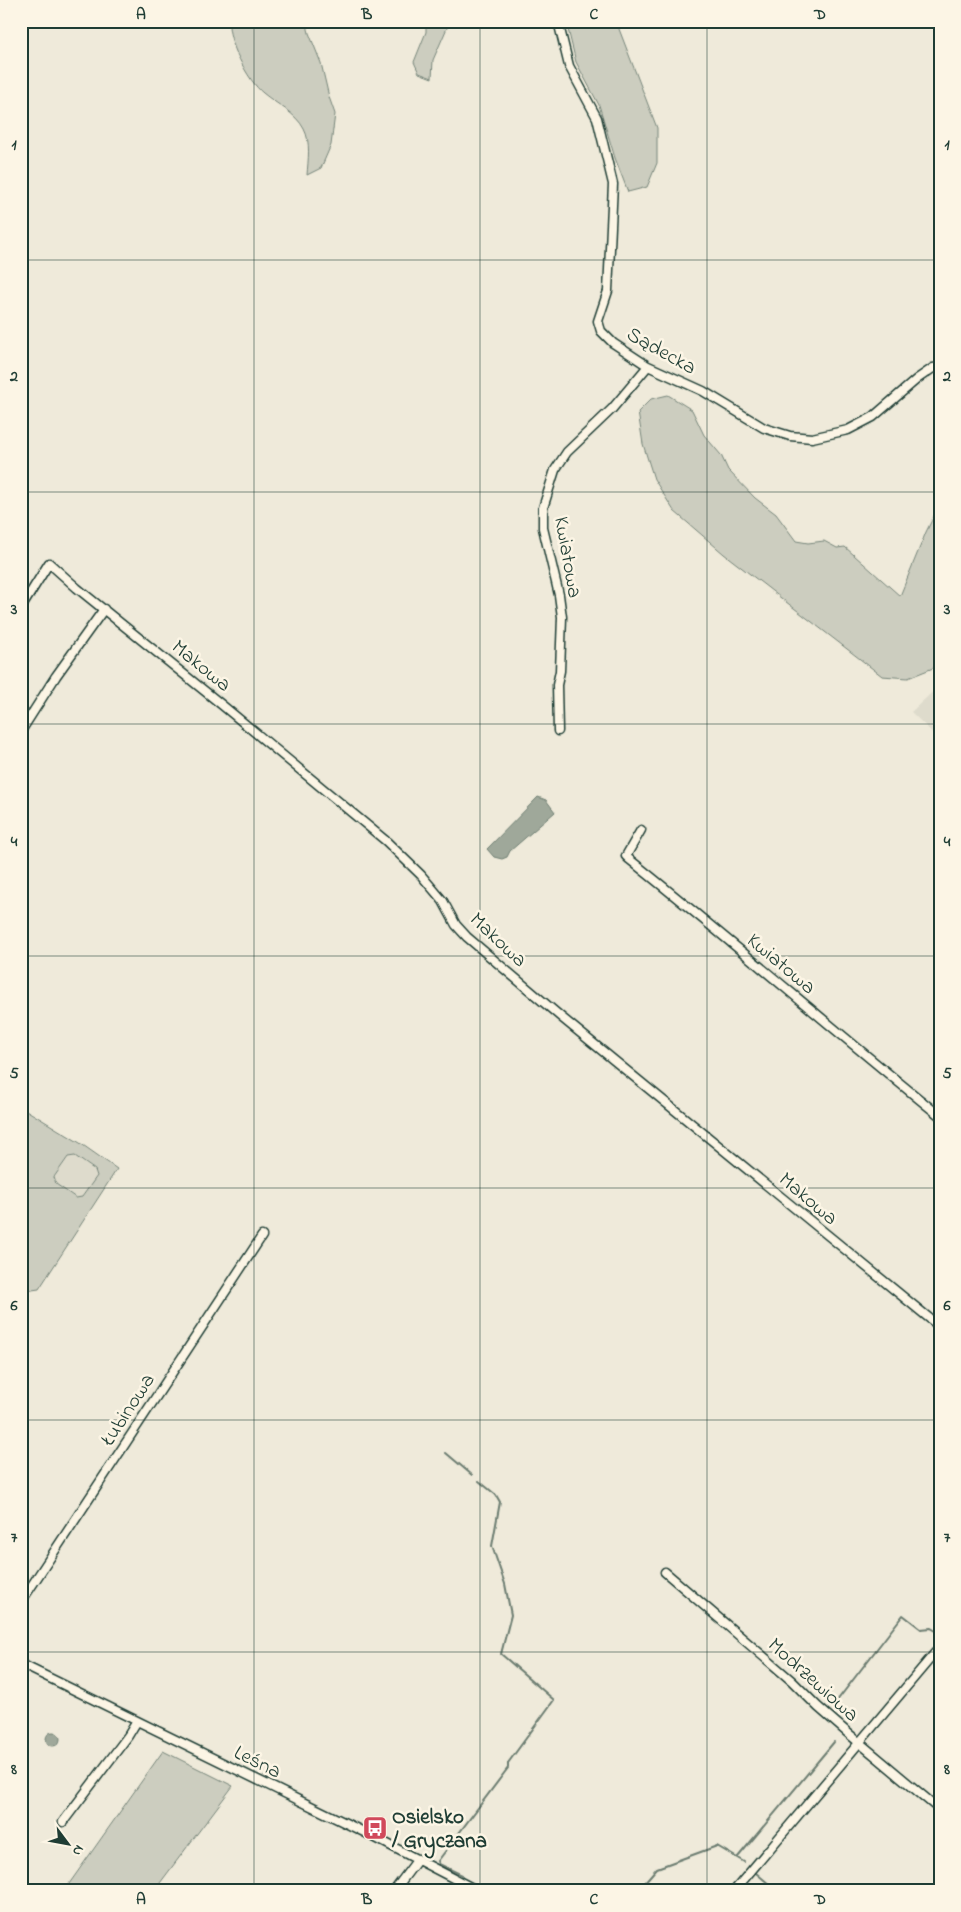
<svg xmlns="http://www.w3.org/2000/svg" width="961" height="1912" viewBox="0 0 961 1912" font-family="'Indie Flower',sans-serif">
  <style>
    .built { fill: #dedbcc }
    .green { fill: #cccdbf; stroke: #76857a; fill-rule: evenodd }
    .water { fill: #9fa89a; stroke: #6c7d71 }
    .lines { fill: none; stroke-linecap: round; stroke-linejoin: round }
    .stream { stroke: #6c7d71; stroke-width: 2 }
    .minor-casing { stroke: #1f3d34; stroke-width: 11 }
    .minor { stroke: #fcf5e5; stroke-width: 8 }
    .grid { fill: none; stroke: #1f3d34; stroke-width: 1; stroke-opacity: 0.55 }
    .labels { text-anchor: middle; stroke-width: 5; stroke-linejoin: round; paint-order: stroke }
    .street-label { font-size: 21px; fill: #1f3d34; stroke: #fcf5e5 }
    .poi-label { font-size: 21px; font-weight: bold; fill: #1f3d34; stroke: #fcf5e5; text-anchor: start }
    .neatline { fill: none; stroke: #1f3d34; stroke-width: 2 }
    .grid-label { font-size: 16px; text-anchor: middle; font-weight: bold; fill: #1f3d34 }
  </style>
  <rect width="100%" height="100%" fill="#efeada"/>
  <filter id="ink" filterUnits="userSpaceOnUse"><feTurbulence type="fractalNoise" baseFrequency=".02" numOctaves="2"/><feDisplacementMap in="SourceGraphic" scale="10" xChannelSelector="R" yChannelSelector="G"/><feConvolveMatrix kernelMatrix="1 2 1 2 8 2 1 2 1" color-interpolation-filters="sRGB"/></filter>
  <g filter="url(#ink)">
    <path class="built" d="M940,685V740L911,712Z
      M75,1156L95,1170L97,1176L82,1198H76L56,1184L54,1177L68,1157Z"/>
    <path class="green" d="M229,21H306L309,33L321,63L329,97L335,114L331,145L321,168L307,175C308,160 311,142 304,129C296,113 276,104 263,93C248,81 227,40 229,21Z
      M426,21H450L433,60L432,78L419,73L414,62L426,32Z
      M566,21H618L619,29L657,128V163L647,187L628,192L615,158L599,105L576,62Z
      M668,395L692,410L704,435L721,455L728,470L755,498L776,514L796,541L808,543L824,541L837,548L845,547L900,596L926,532L940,504V662L933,668L908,678L882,676L724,554L674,511L654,479L643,444L638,412L651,399Z
      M21,1107L80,1143L117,1169L39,1289L32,1290L21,1281ZM75,1156L95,1170L97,1176L82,1197L76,1198L56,1184L54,1177L68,1157Z
      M163,1751L233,1786L154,1891H64Z"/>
    <path class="water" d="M538,797L546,800L555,812L510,851L507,857L502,859L494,857L487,849Z
      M46 1739a7 7 0 1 1 14 0a7 7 0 1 1-14 0Z"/>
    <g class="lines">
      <path class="stream" d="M446,1453L472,1475
        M837,1704L836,1702L903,1615L921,1629L931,1628L936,1631
        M842,1709L851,1716L850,1720
        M738,1857L834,1742
        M756,1873L777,1891
        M461,1877L462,1875L439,1864L438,1861L508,1768V1763L554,1700L501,1654L511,1615L505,1584L492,1546L500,1502L496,1495L479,1481
        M454,1888L459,1891
        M452,1891L456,1884
        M637,1891L657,1868L717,1846L744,1862"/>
      <defs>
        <path id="minor" d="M558,21L569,66L597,118L613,184L608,291L598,321L601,331L613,343L648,366L703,391L764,428L790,436L812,438L848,430L873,417L917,379L933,368L940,367
          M21,608L49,563L77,588L222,705L386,841L421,875L443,901L456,925L467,937L561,1017L940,1327
          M21,731L56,676L104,609
          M558,731L557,685L560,671L562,617L559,595L543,528V508L555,470L567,452L612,409L648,366
          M641,830L626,856L629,859C734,943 835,1031 940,1116
          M665,1572L792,1681L818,1707L849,1734L940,1810
          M21,1602L262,1236
          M21,1664L370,1835L478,1891
          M63,1822L128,1736L137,1721
          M394,1891L418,1859
          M734,1891L940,1647"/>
      </defs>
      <use href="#minor" class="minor-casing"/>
      <use href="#minor" class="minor"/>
    </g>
  </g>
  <path class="grid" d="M254,21V1891M480,21V1891M707,21V1891M21,260H940M21,492H940M21,724H940M21,956H940M21,1188H940M21,1420H940M21,1652H940"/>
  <defs>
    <symbol id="bus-square" viewBox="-11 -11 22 22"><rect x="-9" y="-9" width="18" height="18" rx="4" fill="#d1495b" stroke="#fcf5e5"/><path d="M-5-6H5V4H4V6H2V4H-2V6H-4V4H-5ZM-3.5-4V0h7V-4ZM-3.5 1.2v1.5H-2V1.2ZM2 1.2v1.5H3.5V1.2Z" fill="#fff"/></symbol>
  </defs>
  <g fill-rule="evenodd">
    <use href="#bus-square" x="361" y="1814" width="28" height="28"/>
  </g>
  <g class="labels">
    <g class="street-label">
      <text transform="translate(662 350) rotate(29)" y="7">Sądecka</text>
      <text transform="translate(569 557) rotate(80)" y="7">Kwiatowa</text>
      <text transform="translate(202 665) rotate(39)" y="7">Makowa</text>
      <text transform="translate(499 939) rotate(43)" y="7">Makowa</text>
      <text transform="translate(782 963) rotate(40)" y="7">Kwiatowa</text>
      <text transform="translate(809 1198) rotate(40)" y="7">Makowa</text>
      <text transform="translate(127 1409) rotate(-57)" y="7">Łubinowa</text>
      <text transform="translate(814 1679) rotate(42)" y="7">Modrzewiowa</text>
      <text transform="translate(258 1761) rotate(26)" y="7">Leśna</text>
    </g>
    <g class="poi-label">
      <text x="392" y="1823">Osielsko<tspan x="392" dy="24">/ Gryczana</tspan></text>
    </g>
  </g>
  <rect width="961" height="1912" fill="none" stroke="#fcf5e5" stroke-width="55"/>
  <g transform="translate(68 1844) rotate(122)" stroke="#fcf5e5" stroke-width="4" paint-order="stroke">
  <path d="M0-4L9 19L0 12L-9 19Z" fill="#1f3d34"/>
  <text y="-8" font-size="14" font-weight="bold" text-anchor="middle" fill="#1f3d34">N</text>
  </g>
  <rect x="28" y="28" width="906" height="1856" class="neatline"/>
  <g class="grid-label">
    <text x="141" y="19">A</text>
    <text x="367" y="19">B</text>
    <text x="594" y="19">C</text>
    <text x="820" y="19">D</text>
    <text x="14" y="149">1</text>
    <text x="947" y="149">1</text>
    <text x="14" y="381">2</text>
    <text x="947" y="381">2</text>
    <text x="14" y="614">3</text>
    <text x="947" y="614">3</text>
    <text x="14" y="846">4</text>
    <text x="947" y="846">4</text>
    <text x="14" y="1078">5</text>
    <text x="947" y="1078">5</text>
    <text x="14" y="1310">6</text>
    <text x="947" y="1310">6</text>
    <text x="14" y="1542">7</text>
    <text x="947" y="1542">7</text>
    <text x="14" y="1774">8</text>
    <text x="947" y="1774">8</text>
    <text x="141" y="1904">A</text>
    <text x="367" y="1904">B</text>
    <text x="594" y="1904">C</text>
    <text x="820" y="1904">D</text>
  </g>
</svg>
